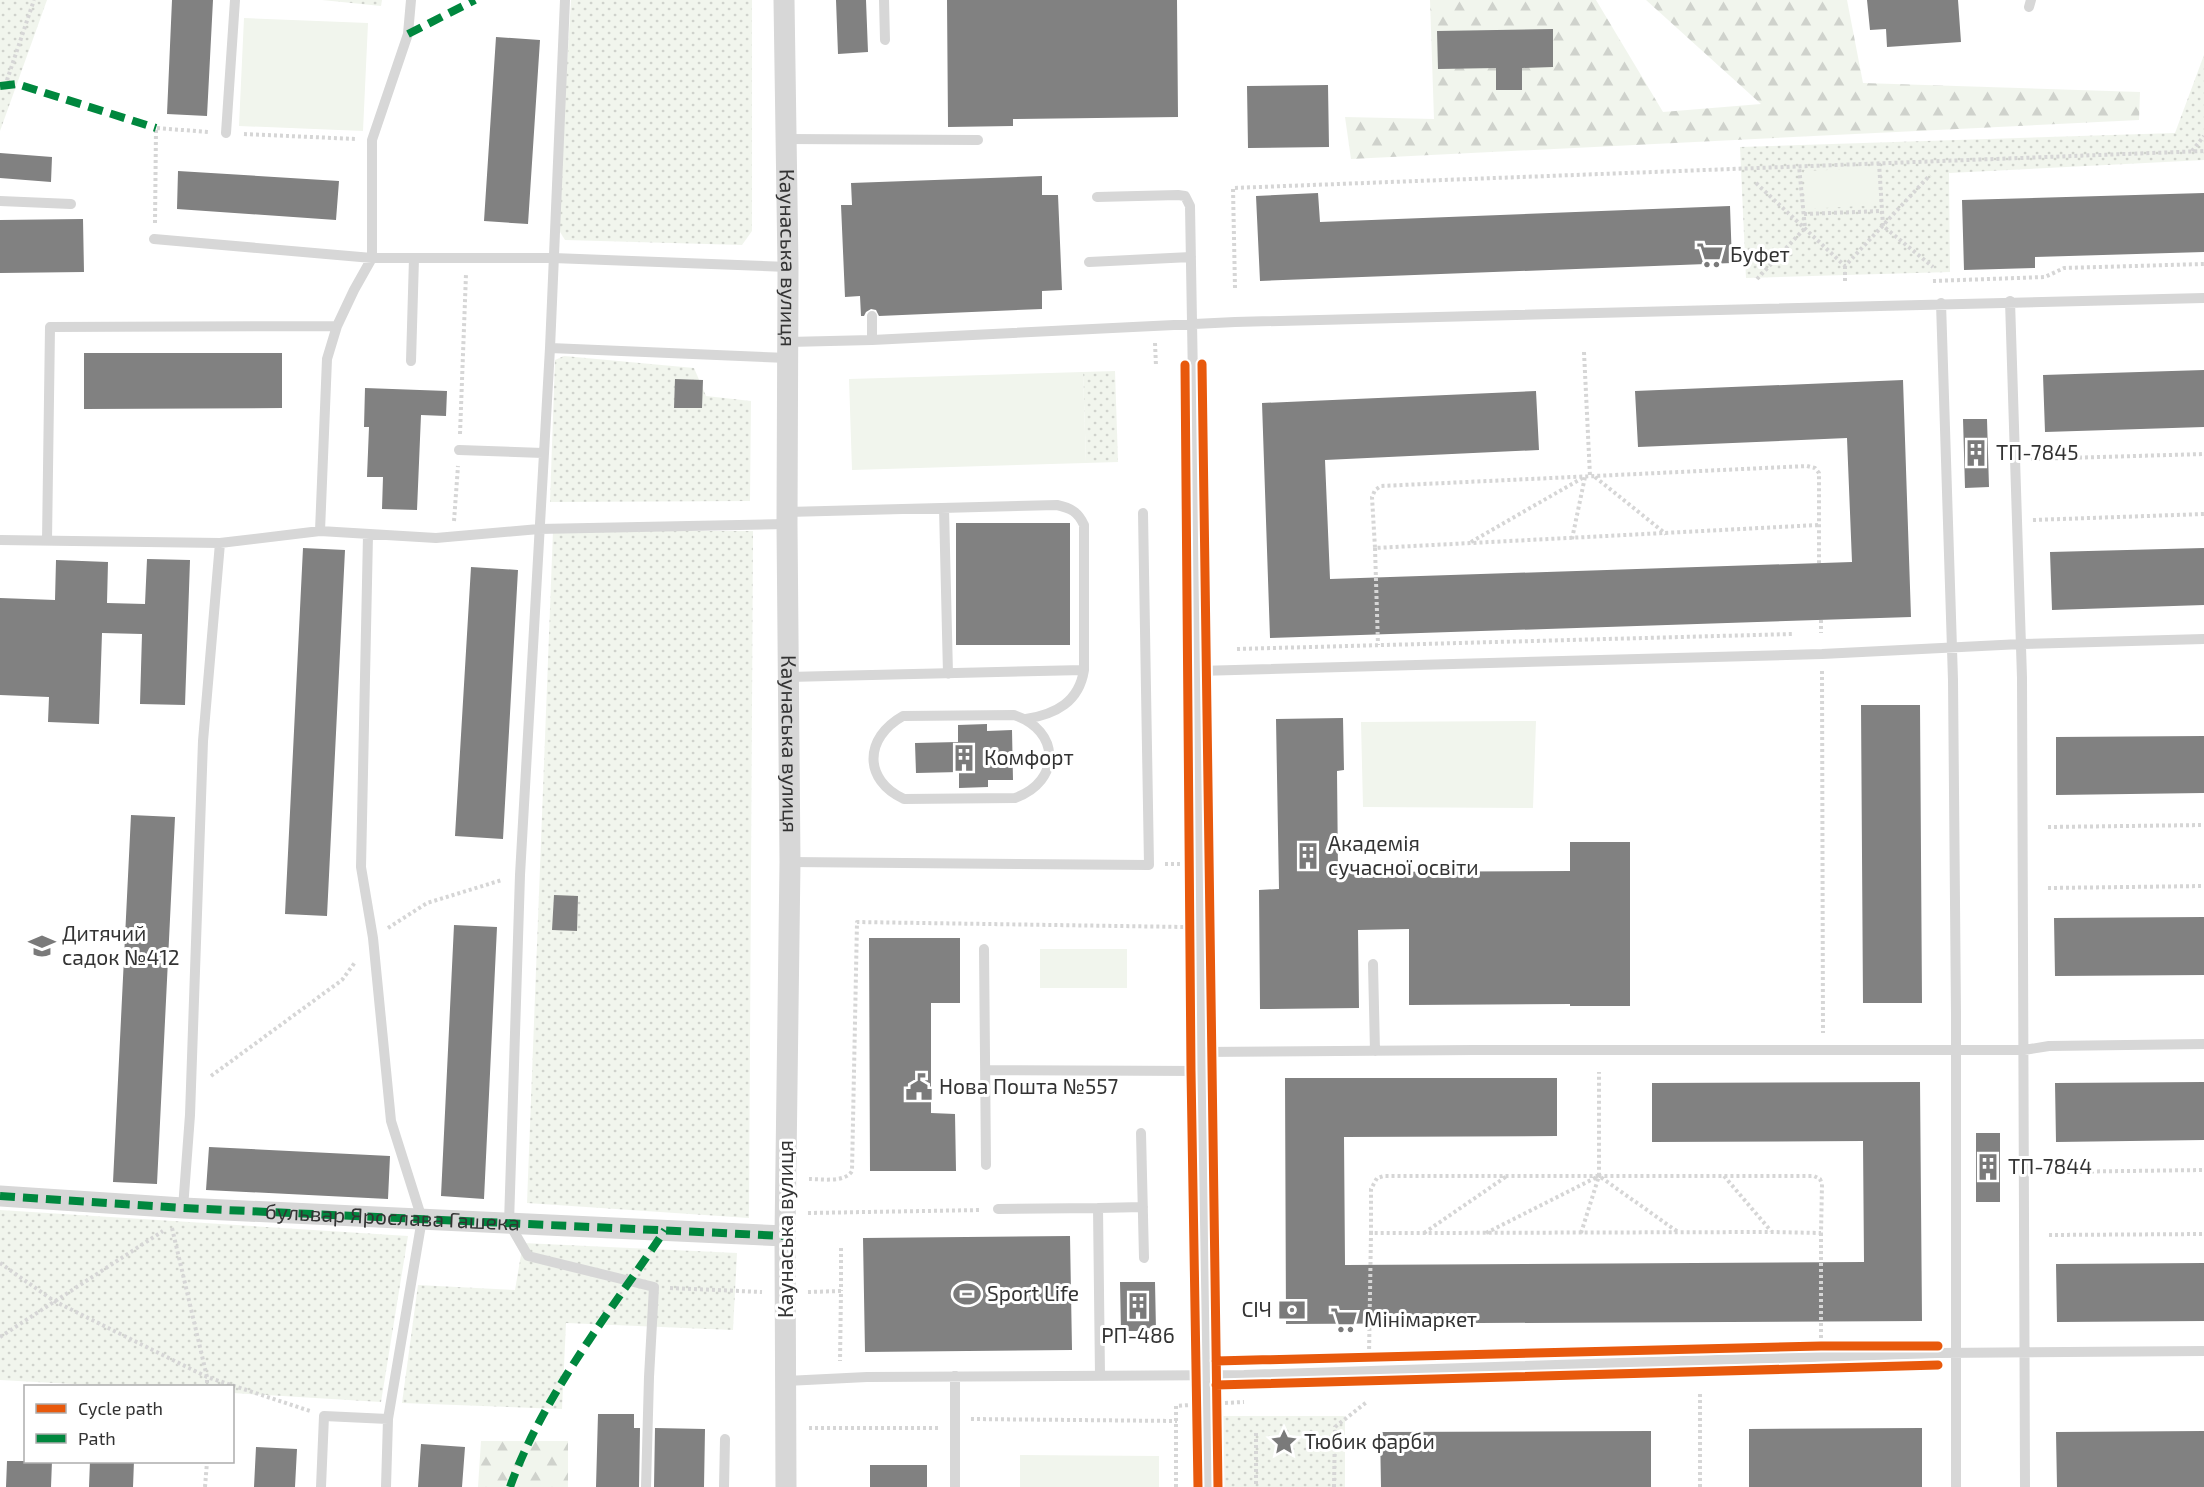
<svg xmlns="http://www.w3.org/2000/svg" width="2204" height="1487" viewBox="0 0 2204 1487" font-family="'Exo 2',sans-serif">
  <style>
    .grass { fill: url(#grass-dots) }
    .forest { fill: url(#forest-firs) }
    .pitch { fill: #f1f5ed }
    .building { fill: #818181 }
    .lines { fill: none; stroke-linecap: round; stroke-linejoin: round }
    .path { stroke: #d6d6d6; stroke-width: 4; stroke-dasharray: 3 3; stroke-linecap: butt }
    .service { stroke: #d7d7d7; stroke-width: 10 }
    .minor { stroke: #d7d7d7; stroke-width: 21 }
    .quiet { stroke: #00873e; stroke-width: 8; stroke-dasharray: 15 8; stroke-linecap: butt }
    .cycleway-casing { stroke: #fff; stroke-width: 13 }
    .cycleway { stroke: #e8590c; stroke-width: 9 }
    .labels { text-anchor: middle; stroke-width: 6; stroke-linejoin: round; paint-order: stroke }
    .poi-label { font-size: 21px; fill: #333; stroke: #fff; text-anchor: start }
    .street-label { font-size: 21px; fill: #333; stroke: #fff }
  </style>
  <defs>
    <pattern id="grass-dots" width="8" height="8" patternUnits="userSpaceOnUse" patternTransform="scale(1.5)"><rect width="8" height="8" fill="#f1f5ed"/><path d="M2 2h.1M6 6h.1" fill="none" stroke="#cfd2cc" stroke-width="1.8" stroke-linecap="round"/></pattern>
    <pattern id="forest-firs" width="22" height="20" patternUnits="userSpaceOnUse" patternTransform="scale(1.5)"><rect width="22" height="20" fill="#f1f5ed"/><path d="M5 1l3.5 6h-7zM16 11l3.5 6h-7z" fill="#cfd2cc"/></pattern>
  </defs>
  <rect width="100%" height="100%" fill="#fff"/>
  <path class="grass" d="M0,0H47L0,131Z
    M322,0H382L381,6Z
    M571,0H752V231L742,245L565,240L557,227Z
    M2204,55V160L1949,173L1950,272L1746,278L1740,147L2175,133Z
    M564,356L694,368L706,396L751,401L750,501L550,502L555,360Z
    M1115,371L1118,462L1086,463L1083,372Z
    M553,531H753L749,1218L527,1203Z
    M0,1210L408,1236L381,1402L233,1393L232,1386H109L0,1380Z
    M523,1243L737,1253L733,1330L566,1323L562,1409L402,1403L418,1285L515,1290Z
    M1223,1416H1345V1487H1223Z"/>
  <path class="forest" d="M1430,0H1596L1663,112L1761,104L1646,0H1847L1863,83L2140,92L2139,120L1351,159L1345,117L1434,119Z
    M481,1441H568V1487H478Z"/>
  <path class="pitch" d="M244,18L368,23L363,131L239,126Z
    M1877,168L1878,205L1806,209L1804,171Z
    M1083,372L1086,463L852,470L849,379Z
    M1536,721L1533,808L1363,807L1361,722Z
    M1040,949H1127V988H1040Z
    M1020,1455L1159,1456V1487H1020Z"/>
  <path class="building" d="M172,0H213L207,116L167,114Z
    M836,0H866L868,52L838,54Z
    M947,0H1177L1178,117L1013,119V126L948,127Z
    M1867,0H1958L1961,42L1887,47L1886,29L1870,30Z
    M1553,29V67L1522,68V90H1496V68L1438,69L1437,31Z
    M496,37L540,40L528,224L484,221Z
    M1328,85L1329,147L1248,148L1247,86Z
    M0,153L52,157L51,182L0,178Z
    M178,171L339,181L336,220L177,209Z
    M1042,176V195H1058L1062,290L1042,291V309L879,316L876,310L871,309L866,312L864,316H861L860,296L845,297L841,205H852L851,183Z
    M1318,193L1320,222L1730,206L1732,263L1260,281L1256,196Z
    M2204,193V252L2035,257V268L1964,270L1962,200Z
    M83,219L84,272L0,273V220Z
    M84,353H282V408L84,409Z
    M2204,370V427L2045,432L2043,375Z
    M675,379L703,380L702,408H674Z
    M1903,380L1911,617L1270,638L1262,403L1536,391L1539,450L1325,460L1330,579L1852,562L1847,438L1638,447L1635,391Z
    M365,388L447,391L446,416L421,415L417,510L382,509L383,477H367L369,427H364Z
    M1963,419H1987L1989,487L1965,488Z
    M956,523H1070V645H956Z
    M303,548L345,550L327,916L285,914Z
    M2204,548V605L2052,610L2050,552Z
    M147,559L190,560L185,705L140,704L142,634L102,633L99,724L48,722L49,697L0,695V598L55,600L56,560L108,562L107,603L145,604Z
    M471,567L518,570L503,839L455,836Z
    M1861,705H1920L1922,1003H1863Z
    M1343,718L1344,770L1337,771L1338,872L1570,871V842H1630V1006H1570V1004L1409,1005V929L1358,930L1359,1008L1260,1009L1259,890L1279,889L1276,719Z
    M987,724V731L1012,730L1013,780H988V787L959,788V772L916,773L915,743L958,742V725Z
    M2204,736V793L2056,795V737Z
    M131,815L175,817L157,1184L113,1182Z
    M554,895L578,896L577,931L552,930Z
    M2204,917V975L2055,976L2054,918Z
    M454,925L497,927L484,1199L441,1196Z
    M869,938H960V1003H931V1113L955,1114L956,1171H870Z
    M1285,1078H1557V1136L1344,1137L1345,1265L1864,1262L1863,1141L1652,1142V1083L1920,1082L1922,1321L1286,1324Z
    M2204,1082V1140L2056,1142L2055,1083Z
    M1976,1133H2000V1202H1976Z
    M209,1147L390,1156L388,1199L206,1190Z
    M1070,1236L1072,1350L865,1352L863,1238Z
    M2204,1263V1321L2057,1322L2056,1264Z
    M1120,1282H1155L1156,1331H1121Z
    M598,1414H634V1428H640L639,1487H596Z
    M655,1428L705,1429L704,1487H654Z
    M1922,1428V1487H1749V1429Z
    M1651,1431V1487H1381L1380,1432Z
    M2204,1431V1487H2057L2056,1432Z
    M421,1444L465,1447L462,1487H418Z
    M256,1447L297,1449L295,1487H254Z
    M7,1461H52L51,1487H6Z
    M90,1461H134L133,1487H89Z
    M870,1465H927V1487H870Z"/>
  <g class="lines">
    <path class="path" d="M5,86L34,0
      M244,134L356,139
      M2192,151L2204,136
      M1879,163L1883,226L1933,267
      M1756,183L1845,266L1930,175
      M1804,214L1882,211
      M155,223L156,128L209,132
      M1845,266V284
      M1757,279L1805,228L1799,166
      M1933,281L2045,277L2064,268L2204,264
      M1235,288L1233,188L2204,151
      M1155,343L1156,366
      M1584,352L1590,476
      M460,434L466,274
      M2031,459L2204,454
      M1595,477L1666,534
      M2033,520L2204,514
      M454,521L458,466
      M1818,525L1375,548L1372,497L1375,490L1381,486L1807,466L1815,468L1819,473V563
      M1572,539L1585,477
      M1471,542L1584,477
      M1375,548L1378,645
      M1821,620V633
      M1237,649L1792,634
      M1822,671L1823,1033
      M2048,827L2204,825
      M1165,864H1184
      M2048,888L2204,886
      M388,928L427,903L502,880
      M211,1076L342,980L356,961
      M2049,1172L2204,1170
      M1724,1176L1771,1231
      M809,1179C821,1179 845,1183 852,1171L857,922L1184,927
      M808,1213L982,1210
      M172,1228L207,1377V1386
      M1424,1233L1507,1176
      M1486,1233L1599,1176H1814L1820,1179L1822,1184L1821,1233L1772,1232L1424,1233H1371V1189L1377,1178L1384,1176H1599L1678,1232
      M1581,1233L1599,1176V1072
      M1821,1233V1339
      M2049,1235L2204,1234
      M841,1248V1291
      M0,1263L54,1301L207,1377L310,1411
      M670,1288L762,1292
      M808,1292L841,1291L840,1361
      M0,1337L163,1231
      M1369,1355L1371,1233
      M1700,1394V1487
      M1225,1403L1244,1402
      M971,1419L1177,1421
      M809,1428H939
      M1256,1433V1487
      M205,1487L207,1462
      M1176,1487V1406L1190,1405
      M1334,1487L1335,1427L1368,1401"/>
    <path class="service" d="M565,0L550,348L520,875L509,1223L528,1256L654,1287L649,1377L646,1487
      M884,0L885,40
      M2029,7L2031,0
      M226,133L235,0
      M786,139L978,140
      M1097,197L1178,195L1185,196L1190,206L1198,671L1822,654L2021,644L2204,639
      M0,201L71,204
      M154,239L372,258H553L788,267
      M1089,262L1191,257
      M2010,301L2022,678L2025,1487
      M1941,303L1953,680L1956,1013V1487
      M872,316V340
      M788,342L872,340L1235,322L2204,298
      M550,348L788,358
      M411,361L414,258
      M459,450L543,453
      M944,508L948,674
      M787,512L1057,505C1071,508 1078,512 1084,525V670
      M320,531L327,359L337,326L354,290L372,258V140L408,34L411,0
      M368,535L361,867L373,938L391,1121L422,1219L388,1419L386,1487
      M0,540L220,543L320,531L436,538L539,529L787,524
      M47,541L50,327L337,326
      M1198,671L1201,1071L1208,1487
      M788,677L1084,670C1079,702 1056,714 1026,719
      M1014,715C1060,730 1062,781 1015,798L904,799C863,780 864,738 903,716Z
      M790,862L1149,865L1143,513
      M984,949L986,1165
      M1373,964L1375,1051
      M1201,1052L1474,1050H2024L2049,1046L2204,1044
      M985,1070L1201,1071
      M1141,1133L1144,1258
      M183,1208L190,1115L203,741L220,543
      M998,1209L1098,1208
      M1100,1375L1098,1208L1143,1207
      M786,1381L867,1377L1244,1375L1938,1353L2204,1351
      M321,1487L324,1416L388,1419
      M724,1487L725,1439
      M955,1487V1376"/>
    <g class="minor">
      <path id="s1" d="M784,0L788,267L787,524L790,862L785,1236L786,1487"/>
      <path d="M0,1196L183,1208L785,1236"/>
    </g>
    <g class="quiet">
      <path d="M408,34L475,0"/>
      <path d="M0,86L17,84L156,128"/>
      <path id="s2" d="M0,1196L183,1208L785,1236"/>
      <path d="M510,1487C543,1395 611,1311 665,1230"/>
    </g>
    <defs>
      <path id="cycleway" d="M1202,364L1218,1487
        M1185,365L1191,1071L1198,1487
        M1216,1361L1821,1346H1938
        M1216,1385L1938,1365"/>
    </defs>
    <use href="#cycleway" class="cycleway-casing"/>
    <use href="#cycleway" class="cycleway"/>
  </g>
  <defs>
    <symbol id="supermarket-bare" viewBox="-9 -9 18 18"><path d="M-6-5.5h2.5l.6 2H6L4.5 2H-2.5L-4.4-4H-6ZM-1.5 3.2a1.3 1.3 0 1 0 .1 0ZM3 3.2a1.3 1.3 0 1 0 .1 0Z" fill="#7a7a7a" stroke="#fff" stroke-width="2.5" paint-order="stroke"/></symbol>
    <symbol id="building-bare" viewBox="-9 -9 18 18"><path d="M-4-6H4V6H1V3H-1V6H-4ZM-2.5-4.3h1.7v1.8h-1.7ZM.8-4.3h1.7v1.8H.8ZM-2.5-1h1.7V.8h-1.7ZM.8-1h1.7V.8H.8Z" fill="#7a7a7a" stroke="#fff" stroke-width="2.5" paint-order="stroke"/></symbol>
    <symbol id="school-bare" viewBox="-9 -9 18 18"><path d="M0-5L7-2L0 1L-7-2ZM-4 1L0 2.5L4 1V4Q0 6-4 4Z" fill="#7a7a7a" stroke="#fff" stroke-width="2.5" paint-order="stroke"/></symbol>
    <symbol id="civic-bare" viewBox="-9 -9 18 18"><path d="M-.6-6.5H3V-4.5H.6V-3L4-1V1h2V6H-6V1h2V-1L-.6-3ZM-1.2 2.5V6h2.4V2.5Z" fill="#7a7a7a" stroke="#fff" stroke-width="2.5" paint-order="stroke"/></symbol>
    <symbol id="stadium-bare" viewBox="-9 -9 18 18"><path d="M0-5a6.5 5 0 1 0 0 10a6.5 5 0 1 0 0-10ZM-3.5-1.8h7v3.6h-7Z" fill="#7a7a7a" stroke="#fff" stroke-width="2.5" paint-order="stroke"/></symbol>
    <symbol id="bank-bare" viewBox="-9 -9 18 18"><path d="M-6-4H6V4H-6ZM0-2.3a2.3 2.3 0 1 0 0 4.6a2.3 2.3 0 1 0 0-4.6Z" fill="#7a7a7a" stroke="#fff" stroke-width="2.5" paint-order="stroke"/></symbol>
    <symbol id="sight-bare" viewBox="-9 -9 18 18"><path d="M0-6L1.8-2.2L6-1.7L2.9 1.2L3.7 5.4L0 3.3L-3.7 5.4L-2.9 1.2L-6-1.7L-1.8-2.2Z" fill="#7a7a7a" stroke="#fff" stroke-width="2.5" paint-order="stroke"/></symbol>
  </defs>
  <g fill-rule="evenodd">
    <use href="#supermarket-bare" x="1691" y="236" width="38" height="38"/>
    <use href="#building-bare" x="1957" y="434" width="38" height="38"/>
    <use href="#building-bare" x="945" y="739" width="38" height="38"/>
    <use href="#building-bare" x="1289" y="837" width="38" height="38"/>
    <use href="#school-bare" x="23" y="927" width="38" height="38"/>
    <use href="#civic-bare" x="900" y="1068" width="38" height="38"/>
    <use href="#building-bare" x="1969" y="1148" width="38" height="38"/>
    <use href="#stadium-bare" x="948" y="1275" width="38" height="38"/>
    <use href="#building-bare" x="1119" y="1287" width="38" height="38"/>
    <use href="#bank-bare" x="1273" y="1291" width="38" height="38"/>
    <use href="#supermarket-bare" x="1325" y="1301" width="38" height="38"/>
    <use href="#sight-bare" x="1265" y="1423" width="38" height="38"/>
  </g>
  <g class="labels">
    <g class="poi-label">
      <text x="1730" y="262">Буфет</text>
      <text x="1996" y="460">ТП-7845</text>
      <text x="984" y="765">Комфорт</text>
      <text x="1328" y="851">Академія<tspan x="1328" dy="24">сучасної освіти</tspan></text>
      <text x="62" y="941">Дитячий<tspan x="62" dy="24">садок №412</tspan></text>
      <text x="939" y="1094">Нова Пошта №557</text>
      <text x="2008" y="1174">ТП-7844</text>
      <text x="987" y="1301">Sport Life</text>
      <text x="1272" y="1317" text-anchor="end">СІЧ</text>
      <text x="1364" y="1327">Мінімаркет</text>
      <text x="1138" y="1343" text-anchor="middle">РП-486</text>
      <text x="1304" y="1449">Тюбик фарби</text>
    </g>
    <g class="street-label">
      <text dy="7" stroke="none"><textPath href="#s1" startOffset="258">Каунаська вулиця</textPath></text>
      <text dy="7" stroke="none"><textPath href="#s1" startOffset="744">Каунаська вулиця</textPath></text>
      <text dy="7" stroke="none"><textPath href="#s2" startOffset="393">бульвар Ярослава Гашека</textPath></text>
      <text transform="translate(786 1229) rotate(-90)" y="7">Каунаська вулиця</text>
    </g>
  </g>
  <rect x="24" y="1385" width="210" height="78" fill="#ffffff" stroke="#adadad" stroke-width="1.5"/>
  <rect x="36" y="1404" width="30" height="9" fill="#e8590c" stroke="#adadad" stroke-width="1.5"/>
  <text x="78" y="1415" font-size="18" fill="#333333">Cycle path</text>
  <rect x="36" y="1434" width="30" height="9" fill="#00873e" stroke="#adadad" stroke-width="1.5"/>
  <text x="78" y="1445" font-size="18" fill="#333333">Path</text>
</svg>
